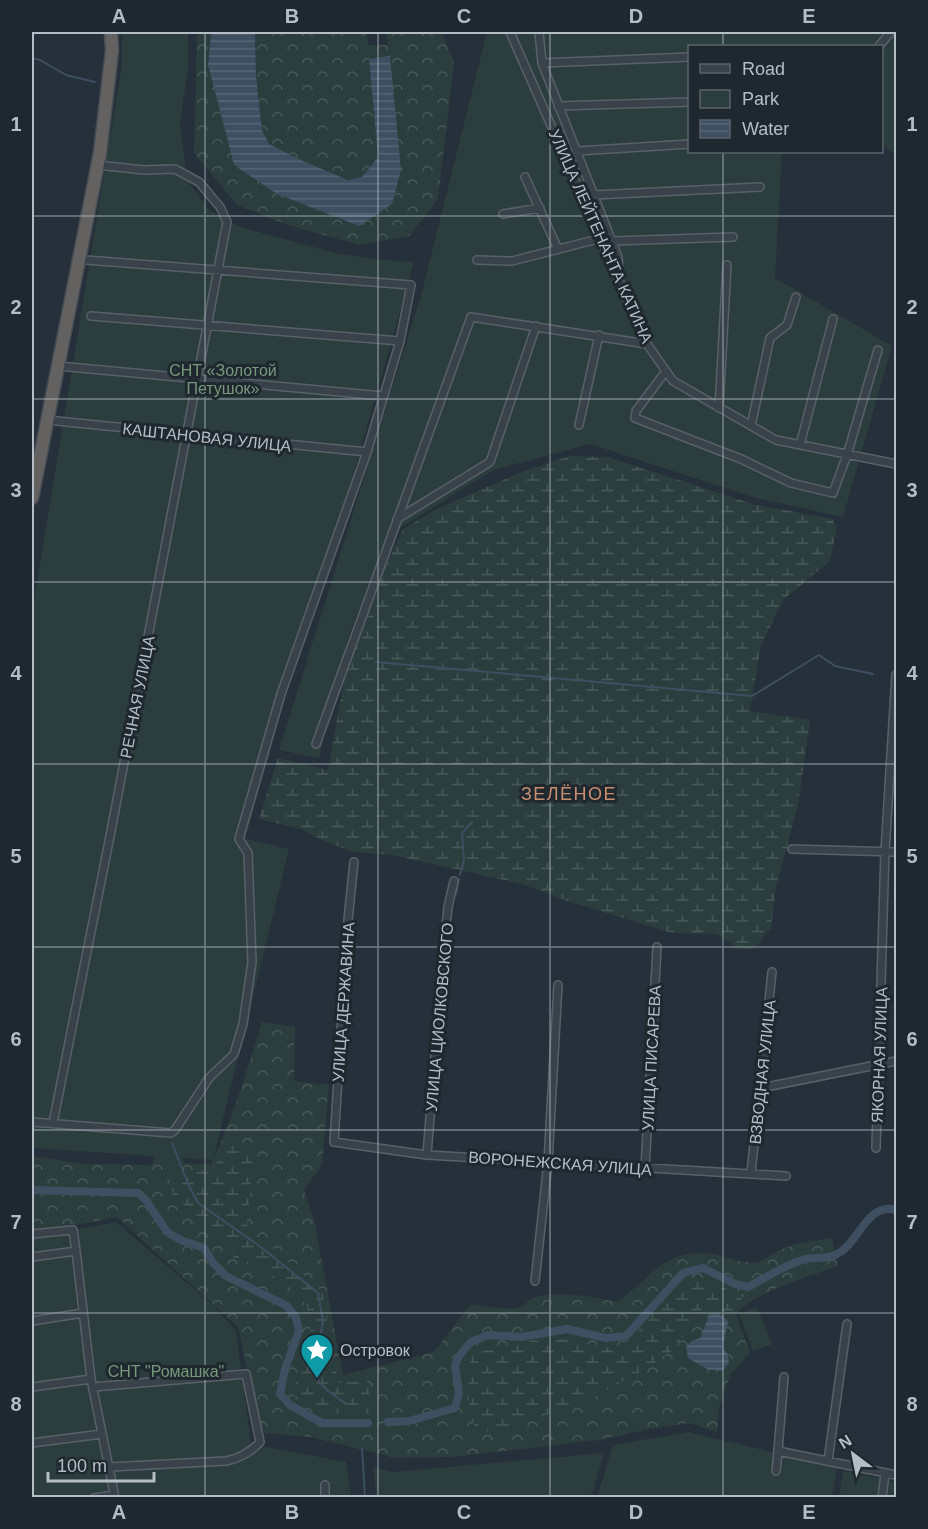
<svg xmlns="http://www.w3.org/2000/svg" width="928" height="1529" viewBox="0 0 928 1529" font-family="Helvetica,sans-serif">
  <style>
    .forest { fill: url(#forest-crowns) }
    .wetland { fill: url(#wetland-marsh) }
    .green { fill: #2b3e3d }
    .water { fill: url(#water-rules) }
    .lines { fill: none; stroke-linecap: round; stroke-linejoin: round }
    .stream { stroke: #3d4f61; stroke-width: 2 }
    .canal { stroke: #3d4f61; stroke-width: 8 }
    .minor-casing { stroke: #586068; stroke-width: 10 }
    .trunk-casing { stroke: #454d55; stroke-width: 15 }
    .minor { stroke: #39424a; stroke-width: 7 }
    .trunk { stroke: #646260; stroke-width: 12 }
    .grid { fill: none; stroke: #b5bdc6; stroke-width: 1.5; stroke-opacity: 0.55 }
    .labels { text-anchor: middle; stroke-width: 6; stroke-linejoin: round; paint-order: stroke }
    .street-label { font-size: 16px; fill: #b5bdc6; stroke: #1f272f }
    .park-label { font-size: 16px; fill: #76997c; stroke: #1f272f }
    .poi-label { font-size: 16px; fill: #b5bdc6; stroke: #1f272f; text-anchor: start }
    .neighbourhood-label { font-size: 18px; letter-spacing: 1.5px; fill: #c88e6e; stroke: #1f272f }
    .neatline { fill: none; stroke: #b5bdc6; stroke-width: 2 }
    .grid-label { font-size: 20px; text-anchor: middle; font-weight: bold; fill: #b5bdc6 }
  </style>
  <defs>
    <pattern id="forest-crowns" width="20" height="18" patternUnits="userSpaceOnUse" patternTransform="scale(1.5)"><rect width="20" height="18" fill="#2b3e3d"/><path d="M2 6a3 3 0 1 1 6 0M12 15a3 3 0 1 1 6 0" fill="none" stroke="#485858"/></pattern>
    <pattern id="wetland-marsh" width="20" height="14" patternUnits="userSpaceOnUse" patternTransform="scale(1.5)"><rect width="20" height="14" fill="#2b3e3d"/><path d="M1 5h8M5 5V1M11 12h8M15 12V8" fill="none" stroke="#485858"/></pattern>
    <pattern id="water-rules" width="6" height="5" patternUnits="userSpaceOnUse" patternTransform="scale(1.5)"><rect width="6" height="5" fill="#3d4f61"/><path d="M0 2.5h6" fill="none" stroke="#576676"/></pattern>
  </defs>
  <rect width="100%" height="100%" fill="#26303a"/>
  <path class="forest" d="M197,32H211L208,65L234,165L392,204L389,56L369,59L378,157L362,177L348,180L301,160L269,144L262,131L256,76L255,32H367L368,45H388L387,32H442L454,63L438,199L409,236L360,245L288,225L237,205L194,153Z
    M262,1022L295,1027L294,1081L329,1085L322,1164L304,1190L315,1224L343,1375L434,1352L470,1305C485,1305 507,1312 522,1306C526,1305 528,1300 533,1298C559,1290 591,1297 617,1302C652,1278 663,1248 712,1254C728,1256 741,1265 758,1262C766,1260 774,1252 782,1249C798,1242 815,1241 832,1238L838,1266C814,1274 751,1294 736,1314L750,1353L730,1375L719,1408L717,1432L689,1423L649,1429L599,1440L452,1457L395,1458L311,1437L265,1433L260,1429L238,1327L117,1217L72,1226L32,1230V1156L82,1164L150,1165L153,1164L156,1137L175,1138L184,1163L211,1164C233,1119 247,1070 262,1022Z"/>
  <path class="wetland" d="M570,456L608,457L753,504L832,519L837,527L830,561L783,600L761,646L750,711L810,720L798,805L776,887L771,928L754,949H739L717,934L672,933L568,901L522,884L393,855L353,852L324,841L301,829L259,819L278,758L328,770L344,681L354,645L372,596L403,529L439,508L519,473Z
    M229,1144L254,1148L247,1226L322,1291L336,1373L339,1383L367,1381L375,1414L334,1413L293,1395L301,1358L311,1334L307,1305L288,1285L263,1270L234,1259L231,1240L204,1225L173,1194L169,1179L214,1167Z
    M703,1278L736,1293L745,1294L733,1309L728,1321L718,1313L717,1303L703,1308L673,1350L642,1371L577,1406L479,1434L471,1418L467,1374L472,1355C497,1346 535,1339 563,1339C580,1340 600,1350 618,1346C622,1345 626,1341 629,1339C654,1321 670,1281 703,1278Z"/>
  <path class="green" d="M122,32H188V67L180,124L187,180L210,211L240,227L339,254L384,260L414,262L329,560L310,611L245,839L289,849L213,1160L32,1148V613L122,65Z
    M487,32H896V155L882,145V46H690V152H782L775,278L892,346L843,517L756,498L590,444L493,470L390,534L348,637L319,758L279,750L422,292Z
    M116,1222L214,1306L236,1331L251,1444L346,1462L351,1497L32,1498V1234L73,1230Z
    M757,1307L772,1344L753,1351L739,1314Z
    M688,1432L837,1468L832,1497L597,1498L613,1445Z
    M604,1453L591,1497H377L373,1467L393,1472Z
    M843,1471L896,1482V1497L839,1498Z"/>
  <path class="water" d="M211,32H255L256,76L262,130L269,144L301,160L348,180L362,177L378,157L369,59L390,56L401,170L392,204L359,226L277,194L234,165L208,65Z
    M718,1313L728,1321L723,1347L728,1355L729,1363L722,1371L707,1369L688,1358L686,1347L691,1341L700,1338L709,1316Z"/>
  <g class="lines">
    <path class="stream" d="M32,58L40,60L66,75L95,82
      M376,662L752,696L819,655L835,666L873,674
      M460,875L464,860L462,833L472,822
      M456,894L459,879
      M172,1143L189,1186L198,1203L261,1247L318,1293L323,1323L315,1359V1377L327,1390L346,1404
      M362,1448L365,1498"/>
    <path class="canal" d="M32,1190L138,1193L145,1199L167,1232L181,1240L204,1248L213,1263L226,1276L287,1306L296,1318L299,1331L285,1369L280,1394L290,1405L322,1423H368
      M388,1422L409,1421L455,1408L459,1393L455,1366L459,1356L471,1342L488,1335L522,1337L567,1329L606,1338L626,1336L683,1273L703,1268L735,1284L748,1287C765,1278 783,1266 802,1260C816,1255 827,1262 842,1251C860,1238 869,1202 896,1210"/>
    <defs>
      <path id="minor" d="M510,32L647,344L673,381L776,440L896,464
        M539,32L542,63L618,257L619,274
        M879,46L891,32
        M542,63L690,57
        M558,106L690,102
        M577,151L690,144
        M525,177L558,249
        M594,195L760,187
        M503,214L540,208
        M612,241L733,237
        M477,260L512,261L602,238
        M91,316L400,341
        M58,366L383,396
        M666,371L636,411L635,418L741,459L791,483L833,493L847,455L878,350
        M719,408L727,265
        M47,420L367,452
        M579,425L599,335
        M751,426L770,338L787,325L796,297
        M800,445L833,319
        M397,519L490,462L536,326
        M316,744L471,317L647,344
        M792,849L896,852
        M354,862L348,920L334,1142L427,1155L786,1176
        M761,1088L896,1061
        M32,1122L171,1133L175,1130L209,1078L234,1054L243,1024L252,962L248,853L239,839L281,694L367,452L400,341L411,285L86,260
        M53,1123L111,831L227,222L220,207L199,182L175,169L144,170L97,165
        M876,1148L885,851L896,675
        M427,1155L443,955L448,907L454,881
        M645,1169L657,947
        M751,1173L772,972
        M32,1234L73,1230L76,1251
        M32,1257L76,1251L91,1379L115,1498
        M535,1281L548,1162L558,985
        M32,1321L83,1313
        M32,1387L91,1379
        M93,1387L246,1374L260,1442C250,1453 240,1458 226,1461L109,1467
        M32,1443L102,1434
        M778,1451L784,1377
        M828,1461L847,1324
        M776,1471L778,1451L896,1475
        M325,1485V1498
        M94,1498L114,1495
        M882,1498L885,1473"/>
      <path id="trunk" d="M32,498L100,153L112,51L111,32"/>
    </defs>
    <use href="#minor" class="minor-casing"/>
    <use href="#trunk" class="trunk-casing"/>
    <use href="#minor" class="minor"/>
    <use href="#trunk" class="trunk"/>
  </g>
  <path class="grid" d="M205,32V1498M378,32V1498M550,32V1498M723,32V46M723,152V1498M32,216H896M32,399H896M32,582H896M32,764H896M32,947H896M32,1130H896M32,1313H896"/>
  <defs>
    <symbol id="sight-pin" viewBox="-11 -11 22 30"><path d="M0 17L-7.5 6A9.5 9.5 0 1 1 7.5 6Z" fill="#0f9aa8" stroke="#1f272f"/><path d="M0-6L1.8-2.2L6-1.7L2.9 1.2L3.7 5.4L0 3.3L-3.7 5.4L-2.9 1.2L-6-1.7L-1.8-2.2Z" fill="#fff"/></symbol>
  </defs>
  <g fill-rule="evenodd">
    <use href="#sight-pin" x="298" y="1331" width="38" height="52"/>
  </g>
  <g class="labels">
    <g class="street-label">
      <text transform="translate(601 236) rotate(66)" y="6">УЛИЦА ЛЕЙТЕНАНТА КАТИНА</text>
      <text transform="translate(207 437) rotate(6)" y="6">КАШТАНОВАЯ УЛИЦА</text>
      <text transform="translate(137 697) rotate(-79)" y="6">РЕЧНАЯ УЛИЦА</text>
      <text transform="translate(343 1002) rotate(-86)" y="6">УЛИЦА ДЕРЖАВИНА</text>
      <text transform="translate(439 1017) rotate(-85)" y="6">УЛИЦА ЦИОЛКОВСКОГО</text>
      <text transform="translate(879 1055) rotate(-88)" y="6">ЯКОРНАЯ УЛИЦА</text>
      <text transform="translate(651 1058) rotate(-87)" y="6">УЛИЦА ПИСАРЕВА</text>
      <text transform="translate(762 1072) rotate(-84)" y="6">ВЗВОДНАЯ УЛИЦА</text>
      <text transform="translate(560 1163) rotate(4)" y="6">ВОРОНЕЖСКАЯ УЛИЦА</text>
    </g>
    <g class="park-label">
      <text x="223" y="376">СНТ «Золотой<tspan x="223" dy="18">Петушок»</tspan></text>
      <text x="166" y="1377">СНТ "Ромашка"</text>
    </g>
    <g class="poi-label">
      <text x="340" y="1356">Островок</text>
    </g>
    <g class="neighbourhood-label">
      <text x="569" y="800">ЗЕЛЁНОЕ</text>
    </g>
  </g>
  <rect width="928" height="1529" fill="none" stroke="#1f272f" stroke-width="66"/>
  <rect x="688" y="45" width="195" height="108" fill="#1f272f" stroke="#5b636b" stroke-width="1.5"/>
  <rect x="700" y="64" width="30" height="9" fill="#39424a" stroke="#5b636b" stroke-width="1.5"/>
  <text x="742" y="75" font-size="18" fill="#b5bdc6">Road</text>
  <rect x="700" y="90" width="30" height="18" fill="#2b3e3d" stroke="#5b636b" stroke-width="1.5"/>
  <text x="742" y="105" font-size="18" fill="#b5bdc6">Park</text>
  <rect x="700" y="120" width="30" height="18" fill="url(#water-rules)" stroke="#5b636b" stroke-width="1.5"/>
  <text x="742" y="135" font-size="18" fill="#b5bdc6">Water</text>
  <g transform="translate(853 1454) rotate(328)" stroke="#1f272f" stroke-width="4.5" paint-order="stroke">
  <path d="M0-4.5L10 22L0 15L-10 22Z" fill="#b5bdc6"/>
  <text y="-9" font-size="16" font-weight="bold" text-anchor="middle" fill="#b5bdc6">N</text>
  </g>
  <path d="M48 1472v9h106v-9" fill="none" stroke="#b5bdc6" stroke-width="3"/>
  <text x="57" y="1472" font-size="18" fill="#b5bdc6" stroke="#1f272f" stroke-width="4.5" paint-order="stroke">100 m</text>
  <rect x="33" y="33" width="862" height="1463" class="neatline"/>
  <g class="grid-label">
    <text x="119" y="23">A</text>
    <text x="292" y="23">B</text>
    <text x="464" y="23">C</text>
    <text x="636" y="23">D</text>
    <text x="809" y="23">E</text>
    <text x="16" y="131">1</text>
    <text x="912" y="131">1</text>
    <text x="16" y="314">2</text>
    <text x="912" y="314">2</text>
    <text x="16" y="497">3</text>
    <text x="912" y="497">3</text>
    <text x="16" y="680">4</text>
    <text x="912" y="680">4</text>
    <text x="16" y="863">5</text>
    <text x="912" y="863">5</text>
    <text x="16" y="1046">6</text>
    <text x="912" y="1046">6</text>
    <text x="16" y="1229">7</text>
    <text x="912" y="1229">7</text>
    <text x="16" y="1411">8</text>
    <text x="912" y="1411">8</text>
    <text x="119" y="1519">A</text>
    <text x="292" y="1519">B</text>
    <text x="464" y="1519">C</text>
    <text x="636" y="1519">D</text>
    <text x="809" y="1519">E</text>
  </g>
</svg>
